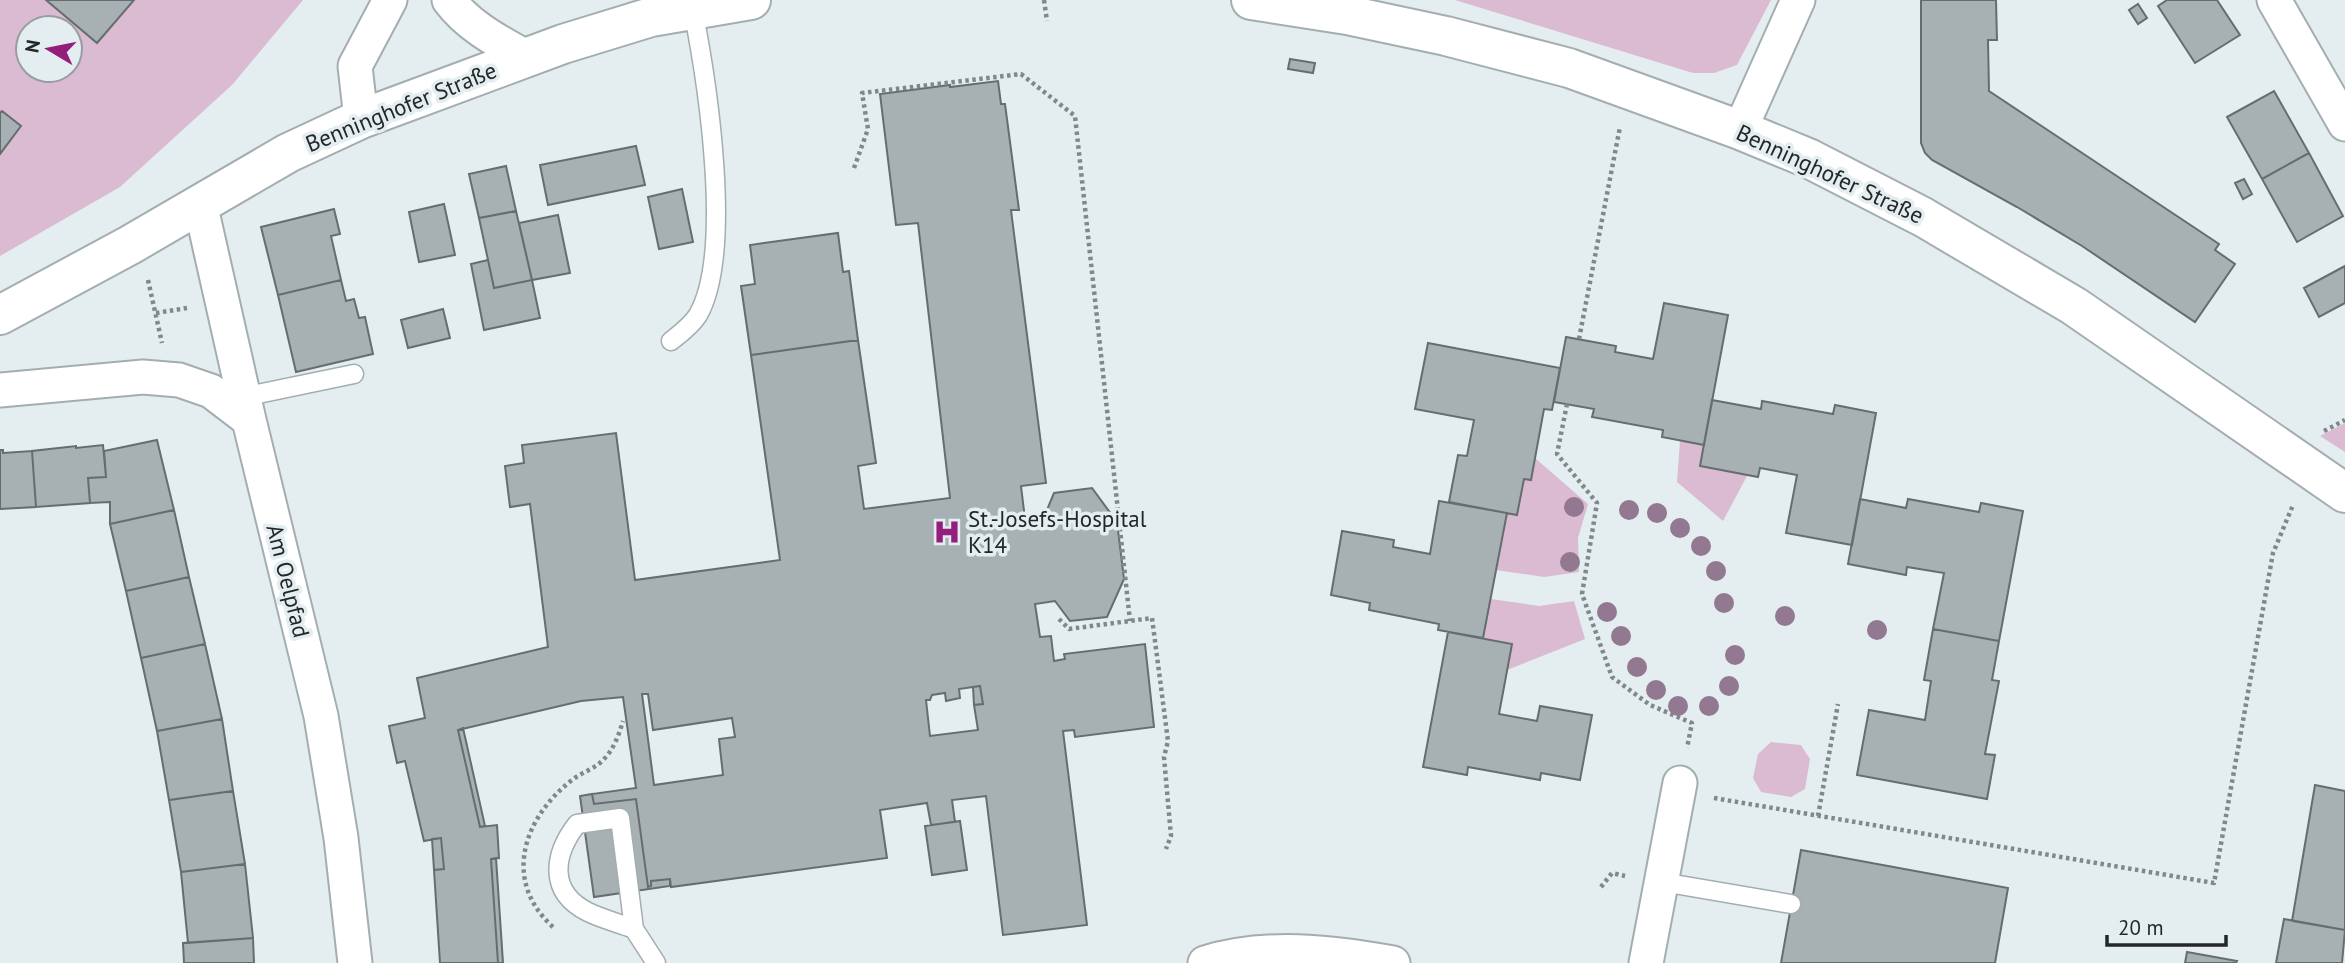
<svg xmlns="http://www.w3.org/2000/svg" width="2345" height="963" viewBox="0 0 2345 963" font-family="'PT Sans',sans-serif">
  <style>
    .green { fill: #dbbbd1; fill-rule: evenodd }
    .building { fill: #a7b0b2; stroke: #656d6f; stroke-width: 2; fill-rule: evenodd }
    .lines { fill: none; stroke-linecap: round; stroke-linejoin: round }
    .service-casing { stroke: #a4adb0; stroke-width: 21 }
    .minor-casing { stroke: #a4adb0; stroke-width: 37 }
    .secondary-casing { stroke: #a4adb0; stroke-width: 42 }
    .path { stroke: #81888a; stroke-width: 4.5; stroke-dasharray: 3.5 3.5; stroke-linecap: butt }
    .service { stroke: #fff; stroke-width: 18 }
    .minor { stroke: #fff; stroke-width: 33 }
    .secondary { stroke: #fff; stroke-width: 38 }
    .tree { fill: #927890 }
    .labels { text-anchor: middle; stroke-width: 7; stroke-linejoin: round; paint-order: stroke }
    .street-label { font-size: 23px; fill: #242728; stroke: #e4eef1 }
    .poi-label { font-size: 23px; fill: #242728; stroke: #e4eef1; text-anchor: start }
  </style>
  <rect width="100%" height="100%" fill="#e4eef1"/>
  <path class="green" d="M0,0H303L232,85L120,187L0,256ZM28,28H70V70H28Z
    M1455,0H1771L1737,65L1714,73H1693Z
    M2345,423V452L2320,436Z
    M1680,441L1704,445L1700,466L1748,474L1723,521L1677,482Z
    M1535,458L1588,504L1578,538L1579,572L1544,577L1496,570L1507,513L1517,515L1524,479L1531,480Z
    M1491,599L1539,606L1574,601L1585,639L1507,670L1512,644L1483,638Z
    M1771,742L1801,745L1810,759L1805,789L1791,797L1761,792L1753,778L1758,754Z"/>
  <path class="building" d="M46,0H134L97,43Z
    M1921,0H1996L1997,40H1988L1989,91L2219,244L2215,250L2235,264L2195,322L2082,246L2017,207L1932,160L1925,153L1921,143Z
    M2167,0H2217L2240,35L2195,63L2158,6Z
    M2138,4L2147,18L2138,24L2129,10Z
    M1290,59L1315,63L1313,73L1288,69Z
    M998,81L1001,104H1005L1019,210H1011L1012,218L1046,483L1021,486L1025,519L1044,517L1054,493L1092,488L1117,522L1124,579L1107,617L1070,621L1055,601L1035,604L1040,637L1051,636L1054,661L1065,659L1064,654L1145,644L1154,727L1075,737L1074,730L1063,731L1087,925L1003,935L986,796L952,800L955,822L931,825L927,803L880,810L887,858L671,887L670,879L651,881V886L648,887L636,799L594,804L592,794L636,788L623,697L581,701L458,730L480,827L497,825L499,858L491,859L498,963H440L434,870L444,869L441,838L424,841L405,761L397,763L389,726L425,718L417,678L548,647L530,504L510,507L505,466L524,463L522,445L616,433L635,580L780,560L751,355L858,340L876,463L858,466L864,509L950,498L918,223L896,225L880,94L950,85V87ZM980,686L983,704L974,705L978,730L930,736L926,700H930L932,695L945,693L946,701L960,698L959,689ZM642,694H648L653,730L732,718L735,737L719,739L723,775L654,785Z
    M2274,91L2309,153L2262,179L2227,117Z
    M2,111L21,126L0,154V113Z
    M636,146L645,185L548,205L540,165Z
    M2309,153L2343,216L2297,242L2262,179Z
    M506,166L516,211L479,218L469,174Z
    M2244,179L2252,194L2243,199L2235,183Z
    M682,189L693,242L659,249L648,197Z
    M444,204L455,255L419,262L409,212Z
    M334,209L340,234L331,236L341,280L278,295L261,227Z
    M516,211L532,280L494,288L479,218Z
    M558,215L570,273L532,280L519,223Z
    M838,233L843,272L849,271L858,340L751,355L741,286L755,284L750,245Z
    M488,260L494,288L532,280L540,318L484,330L471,264Z
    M2345,266V303L2319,317L2304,288Z
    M341,280L346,301L354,299L359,318L365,317L373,354L296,372L278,295Z
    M1664,303L1728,315L1704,445L1662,437L1663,430L1592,417L1594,409L1554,402L1566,337L1616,346L1615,352L1653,359Z
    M443,309L450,338L408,348L401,320Z
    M1428,343L1560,368L1552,410L1544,409L1531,480L1524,479L1517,515L1449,502L1458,455L1467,456L1474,420L1415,409Z
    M1712,400L1761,409L1762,401L1833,414L1835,405L1876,413L1852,545L1786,533L1797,475L1760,468L1758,477L1700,466Z
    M157,440L174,510L110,524V502L90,503L88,478L106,477L104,451Z
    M103,445L106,477L88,478L90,503L36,507L32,451L76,446V448Z
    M0,450H3V453L32,451L36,507L0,509Z
    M1860,499L1906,508L1908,499L1979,512L1981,503L2023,511L1999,641L1933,629L1944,573L1907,567L1906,575L1848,564Z
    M1439,501L1507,513L1483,638L1438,630L1439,624L1369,610L1370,603L1331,595L1342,531L1394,540L1393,547L1430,554Z
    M174,510L189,577L126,591L110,524Z
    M189,577L205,644L141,658L126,591Z
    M1933,629L1999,641L1992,680L1999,681L1985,754L1995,755L1987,799L1857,775L1869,710L1925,720L1931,681L1924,680Z
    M1448,632L1512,644L1499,714L1537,721L1540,706L1592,715L1580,780L1541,773L1540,780L1468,767L1467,775L1423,767Z
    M205,644L222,719L157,731L141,658Z
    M980,686L983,704L974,705L973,687Z
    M222,719L233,791L169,800L157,731Z
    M463,728L485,826L480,827L458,730Z
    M2315,785L2345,791V930L2292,921Z
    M233,791L245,864L181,872L169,800Z
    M592,794L594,804L636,799L648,887L651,886V881L670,879V886L594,897L580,796Z
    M960,821L967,870L932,875L925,826Z
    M441,838L444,869L434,870L432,839Z
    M1801,850L2008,888L1995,963H1781Z
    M496,858L503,963H498L491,859Z
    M245,864L253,938L188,943L181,872Z
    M2284,919L2345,930L2342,963H2276Z
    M253,938L254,963H184L183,943Z
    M2187,952L2237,961L2236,963H2185Z"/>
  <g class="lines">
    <defs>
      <path id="service" d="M671,341C680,334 691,326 698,315C734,252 707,81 693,10
        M243,397L354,374
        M1662,882L1791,904
        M634,929C619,923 602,919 588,912C548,892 553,855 577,824L620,818L634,929L656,963"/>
      <path id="minor" d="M449,0C468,26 499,42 526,57
        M2274,0L2345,124
        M361,119L355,66L390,0
        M1740,130L1798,0
        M200,203L249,420L321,716L341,838L355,963
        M0,390L143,377L179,380L211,391L249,420
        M1205,963C1265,944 1332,952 1393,963
        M1646,963L1680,783"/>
      <path id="secondary" d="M1251,0L1347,15L1446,36L1569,68L1740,130L1808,158L1923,217L2074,306L2345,493
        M0,315L130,245L288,153L361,119L563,44L651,17L751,0"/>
    </defs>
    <use href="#service" class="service-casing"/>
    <use href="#minor" class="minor-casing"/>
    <use href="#secondary" class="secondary-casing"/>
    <path class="path" d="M1044,0L1047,21
      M854,168L868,129L862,93L1021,74L1075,116L1130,621
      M148,280L162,343
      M156,313L187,308
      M1579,339L1620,127
      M1567,404L1557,454L1597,503L1582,594L1612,677L1650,705L1692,723L1687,748
      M2324,431L2345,420
      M1059,619L1069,629L1152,618L1168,741L1164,757L1171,836L1166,849
      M1714,798L2214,883L2273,553L2293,505
      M1818,816L1838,704
      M1601,887L1612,873L1625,876
      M553,927C502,881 523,818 572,780C582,772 595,769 604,759C614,749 619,734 623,721"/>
    <use href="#service" class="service"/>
    <use href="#minor" class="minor"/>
    <use href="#secondary" class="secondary"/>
  </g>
  <g class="tree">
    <circle cx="1574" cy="507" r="10"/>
    <circle cx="1629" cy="510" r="10"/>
    <circle cx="1657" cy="513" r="10"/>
    <circle cx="1680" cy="528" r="10"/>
    <circle cx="1701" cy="546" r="10"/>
    <circle cx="1570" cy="562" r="10"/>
    <circle cx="1716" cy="571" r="10"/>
    <circle cx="1724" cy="603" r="10"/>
    <circle cx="1607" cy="612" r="10"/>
    <circle cx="1785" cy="616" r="10"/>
    <circle cx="1877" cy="630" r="10"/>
    <circle cx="1621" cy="636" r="10"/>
    <circle cx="1735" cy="655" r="10"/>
    <circle cx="1637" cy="667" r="10"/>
    <circle cx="1729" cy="686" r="10"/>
    <circle cx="1656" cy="690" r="10"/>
    <circle cx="1678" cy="706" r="10"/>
    <circle cx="1709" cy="706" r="10"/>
  </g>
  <defs>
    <symbol id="hospital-bare" viewBox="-9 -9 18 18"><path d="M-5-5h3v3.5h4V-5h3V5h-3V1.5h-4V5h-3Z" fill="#941e7c" stroke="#e4eef1" stroke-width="2.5" paint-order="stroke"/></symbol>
  </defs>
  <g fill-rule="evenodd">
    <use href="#hospital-bare" x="928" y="513" width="38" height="38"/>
  </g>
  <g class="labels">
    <g class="street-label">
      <text transform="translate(401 107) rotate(-22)" y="8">Benninghofer Straße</text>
      <text transform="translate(1830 174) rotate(25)" y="8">Benninghofer Straße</text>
      <text transform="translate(288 581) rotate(76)" y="8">Am Oelpfad</text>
    </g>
    <g class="poi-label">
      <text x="968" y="527">St.-Josefs-Hospital<tspan x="968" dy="26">K14</tspan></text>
    </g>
  </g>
  <g transform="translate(49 49) rotate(280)"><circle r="33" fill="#e4eef1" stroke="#979ea1" stroke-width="2"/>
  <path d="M0-5L12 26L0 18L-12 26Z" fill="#941e7c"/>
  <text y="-10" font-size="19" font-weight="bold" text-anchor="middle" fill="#242728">N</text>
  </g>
  <path d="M2107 935v10h119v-10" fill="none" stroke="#242728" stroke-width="3.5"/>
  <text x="2118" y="935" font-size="21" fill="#242728" stroke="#e4eef1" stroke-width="5" paint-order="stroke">20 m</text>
</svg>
